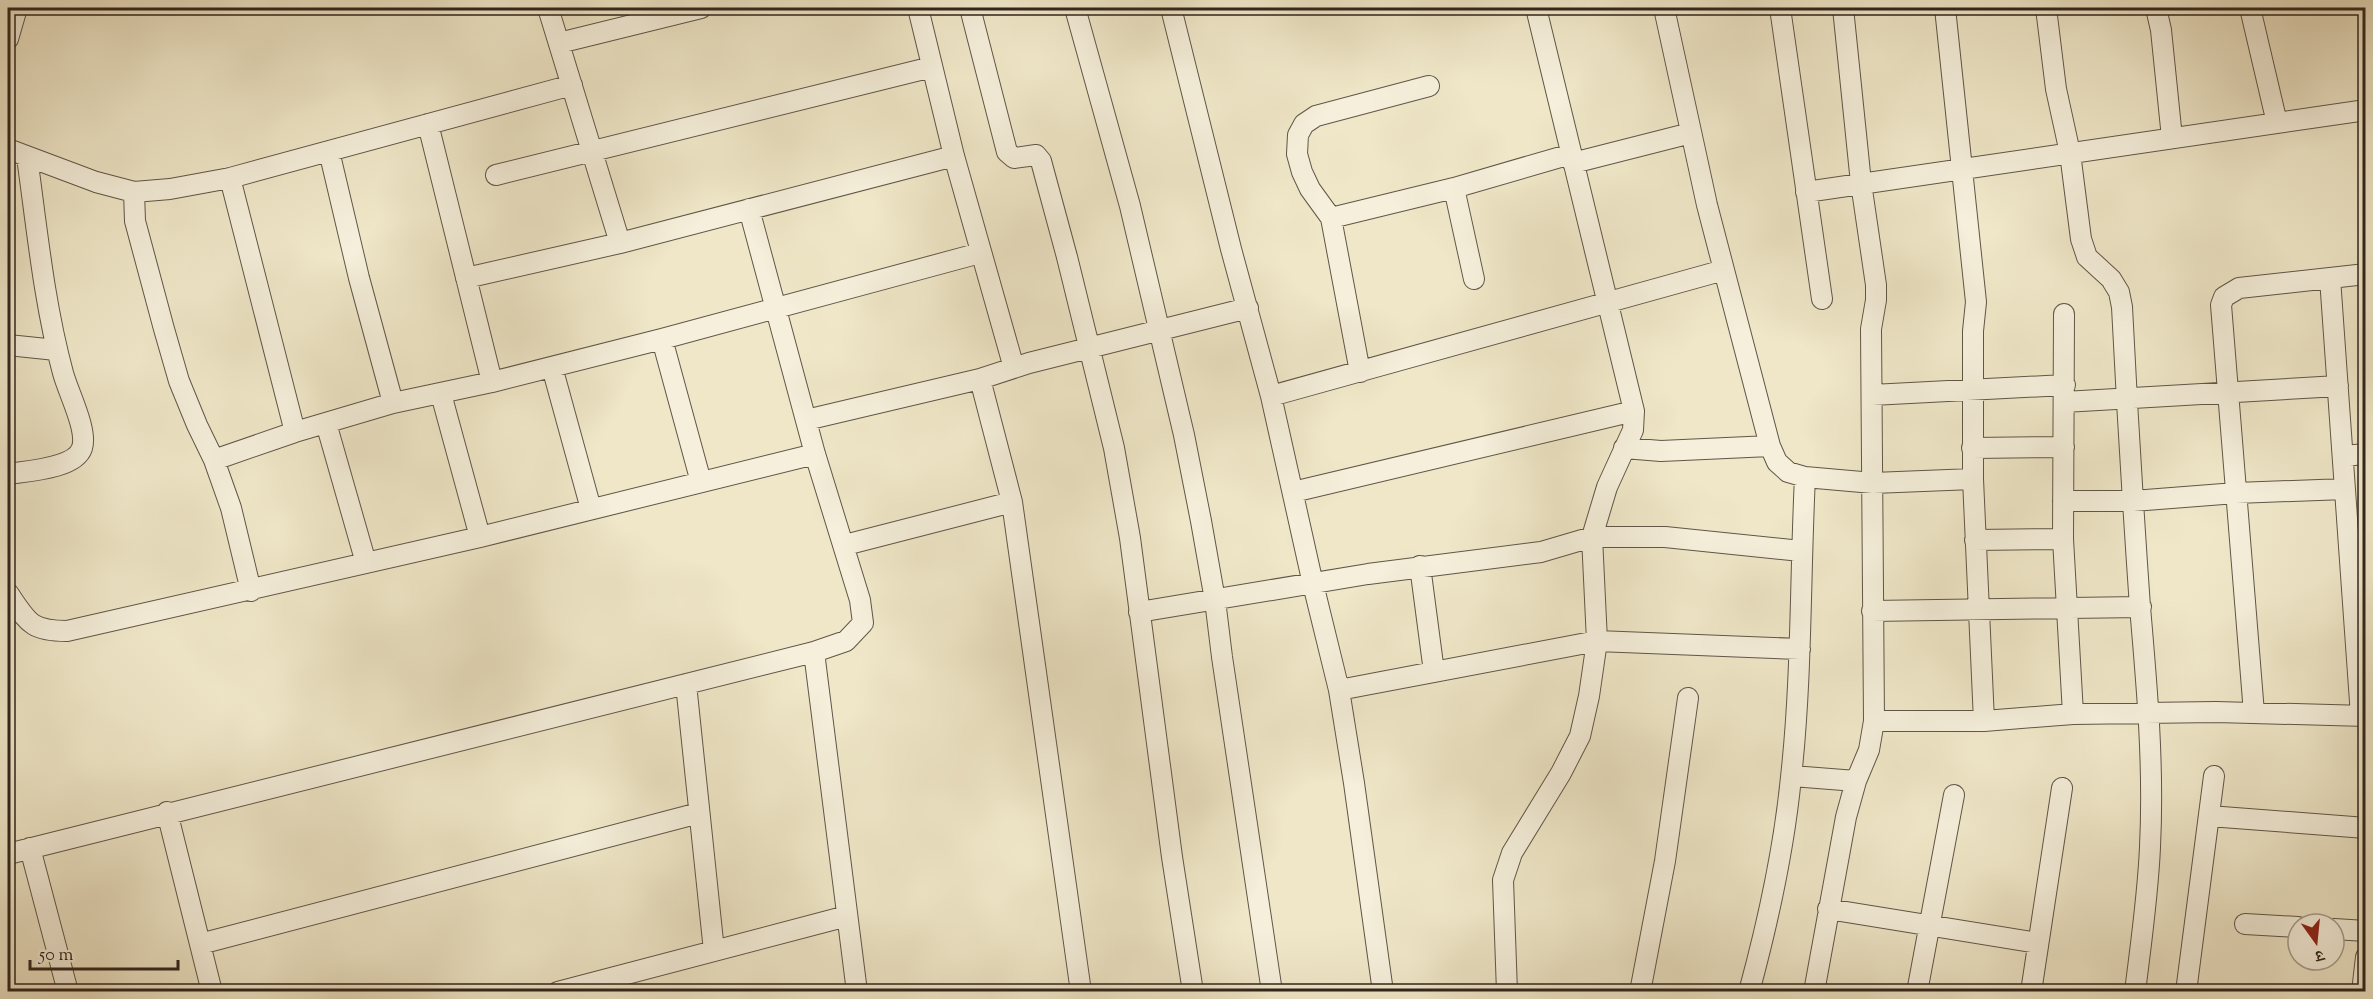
<svg xmlns="http://www.w3.org/2000/svg" width="2373" height="999" viewBox="0 0 2373 999" font-family="'Sorts Mill Goudy','Noto Serif Devanagari',serif">
  <style>
    .lines { fill: none; stroke-linecap: round; stroke-linejoin: round }
    .minor-casing { stroke: #605648; stroke-width: 22 }
    .minor { stroke: #f5efdb; stroke-width: 20 }
  </style>
  <rect width="100%" height="100%" fill="#efe7c8"/>
  <filter id="stains"><feTurbulence type="fractalNoise" baseFrequency=".00333" numOctaves="4"/><feColorMatrix values="0 0 0 0 .2 0 0 0 0 .09 0 0 0 0 .02 0 0 0 .5 -.17"/></filter>
  <radialGradient id="worn" r=".72"><stop offset=".6" stop-color="#630" stop-opacity="0"/><stop offset="1" stop-color="#630" stop-opacity=".3"/></radialGradient>
  <g class="lines">
    <defs>
      <path id="minor" d="M548,8L620,243
        M918,8L954,156L1014,368
        M970,8L1007,152L1014,158L1036,155L1041,161L1067,257L1114,448L1130,538L1172,857L1193,992
        M1075,8L1130,206L1184,435L1201,521L1215,600L1222,657L1272,992
        M1171,8L1231,249L1271,396L1313,584L1339,690L1354,783L1383,992
        M1664,8L1707,205L1770,446L1777,462L1788,472L1805,477L1873,483L1973,479
        M1780,8L1822,299
        M1945,8L1976,302L1973,331V479L1984,721
        M2046,8L2056,89L2070,153L2081,239L2087,257L2111,279L2119,292L2122,307C2127,407 2133,507 2140,607C2147,687 2154,766 2150,847C2148,895 2141,943 2135,992
        M2156,8L2161,30L2172,138
        M2250,8L2277,123
        M8,39L17,8
        M559,43L701,8
        M428,124L492,382
        M8,149L96,182L134,192L170,189L230,178L572,85
        M329,151L359,278L393,403
        M1573,163L1691,133
        M496,175L932,67
        M230,178L295,432
        M1454,188L1474,279
        M134,192L135,221L164,329L179,381L197,425L214,460L231,508L251,591
        M1806,192L2366,110
        M1331,218L1454,188L1571,154
        M466,278L620,243L954,156
        M2330,278L2361,716
        M2064,314L2063,539L2073,714
        M662,339L701,482
        M8,345L56,350
        M552,367L591,509
        M1360,372L1331,218L1310,189L1302,172L1297,154L1298,135L1304,124L1316,116L1429,86
        M980,379L1012,502L1081,992
        M441,394L480,537
        M1872,395L2065,385
        M1271,396L1724,270
        M2064,402L2338,386
        M806,420L980,379L1029,363L1248,308
        M326,423L366,563
        M1624,448L1661,451L1770,446
        M1972,448L2064,447
        M2343,456L2366,454
        M214,460L295,432L393,403L492,382L662,339L980,253
        M8,474C26,471 75,469 82,448C88,430 68,392 63,373C44,303 37,229 27,157
        M1293,492L1634,411
        M2063,501H2133L2236,493L2345,489
        M1975,540L2063,539
        M845,545L1012,502
        M1420,566L1434,672
        M8,593C28,622 30,631 67,631L480,537L815,454
        M1872,611L2141,607
        M1139,612L1368,574L1541,552L1592,537H1665L1801,551
        M814,652L857,992
        M686,684L714,951
        M1339,690L1597,641L1800,649
        M2254,713L2221,305L2224,297L2239,288L2366,274
        M1874,721H1984L2073,714L2216,712L2366,716
        M1792,776L1856,781
        M167,812L212,992
        M2209,816L2366,828
        M30,848L68,992
        M8,854L814,652L846,641L863,623L860,600L815,454L749,209
        M1828,909L2038,943
        M2245,924L2298,927
        M2334,929L2366,931
        M200,944L699,813
        M558,992L847,916
        M1507,992L1503,880L1512,853L1561,773L1580,736L1589,696L1597,641L1592,537L1607,487L1633,430L1634,411L1536,8
        M1640,992L1665,861L1688,698
        M1749,992C1768,922 1784,850 1791,777C1802,678 1800,577 1805,477
        M1814,992L1846,817L1856,781L1869,750L1874,721L1871,329L1876,300V285L1861,183L1843,8
        M1917,992L1954,795
        M2031,992L2062,788
        M2186,992L2214,776
        M2362,992L2366,957"/>
    </defs>
    <use href="#minor" class="minor-casing"/>
    <use href="#minor" class="minor"/>
  </g>
  <rect width="2373" height="999" fill="none" stroke="#efe7c8" stroke-width="30"/>
  <rect x="9" y="9" width="2355" height="981" fill="none" stroke="#31251d" stroke-width="3"/>
  <rect x="15" y="15" width="2343" height="969" fill="none" stroke="#31251d" stroke-width="1.5"/>
  <g transform="translate(2316 942) rotate(165)"><circle r="28" fill="#f5efdb" stroke="#a79e8f" stroke-width="1.5"/>
  <path d="M0-4.5L10 22L0 15L-10 22Z" fill="#8f2418"/>
  <text y="-9" font-size="16" font-weight="bold" text-anchor="middle" fill="#31251d">उ</text>
  </g>
  <path d="M30 960v9h148v-9" fill="none" stroke="#31251d" stroke-width="3"/>
  <text x="39" y="960" font-size="18" fill="#31251d" stroke="#f5efdb" stroke-width="4.5" paint-order="stroke">50 m</text>
  <rect width="100%" height="100%" filter="url(#stains)"/>
  <rect width="100%" height="100%" fill="url(#worn)"/>
</svg>
